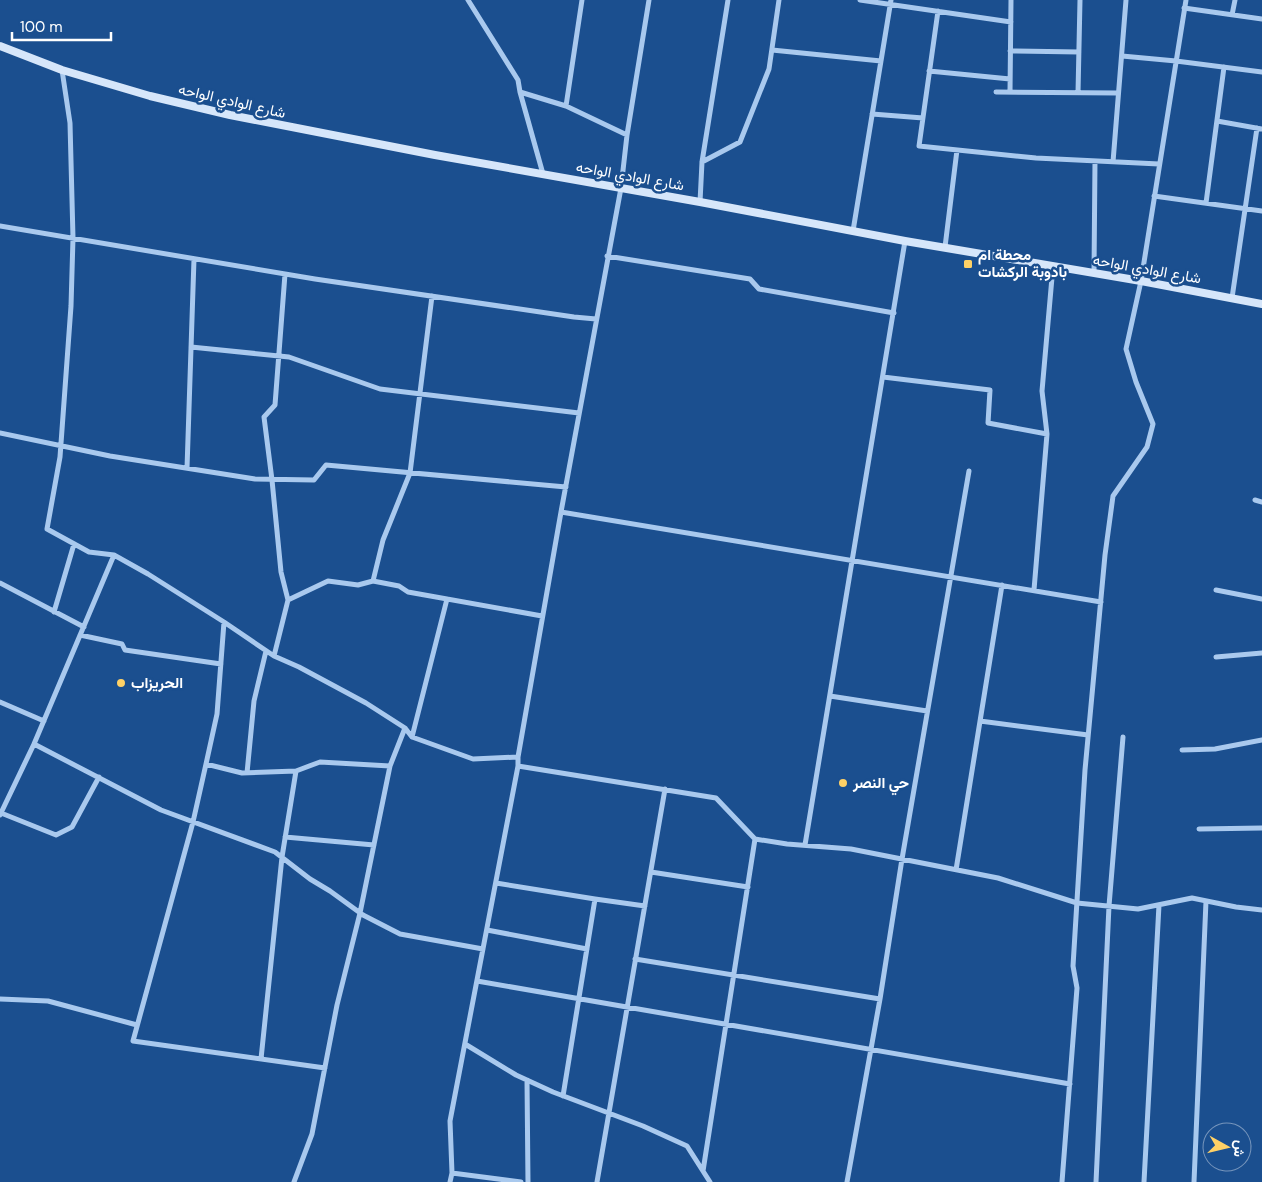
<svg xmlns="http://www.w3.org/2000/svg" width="1262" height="1182" viewBox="0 0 1262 1182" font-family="'DM Sans',Vazirmatn,sans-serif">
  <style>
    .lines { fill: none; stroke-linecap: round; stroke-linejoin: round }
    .minor { stroke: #a9c9ee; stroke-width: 5 }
    .secondary { stroke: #d6e6fa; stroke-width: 8 }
    .poi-dot { fill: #ffd166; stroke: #1b4f8f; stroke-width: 2 }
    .labels { text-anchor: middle; stroke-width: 5; stroke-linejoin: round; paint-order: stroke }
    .street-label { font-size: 15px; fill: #fff; stroke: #1b4f8f }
    .poi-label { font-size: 15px; font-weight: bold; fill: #fff; stroke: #1b4f8f; text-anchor: start }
  </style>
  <rect width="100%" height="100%" fill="#1b4f8f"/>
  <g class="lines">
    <path class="minor" d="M468,0L518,80L520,92L543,174
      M860,0L1011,22
      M1184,8L1262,19
      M938,11L919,146L1036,158L1159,164
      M1232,15L1235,0
      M772,50L881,61
      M1010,51L1079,52
      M1122,56L1176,61L1262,72
      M62,70L70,123L73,238L71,306L60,457L47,529L89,552L114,555L148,574L224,622L274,656L299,667L366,703L405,728L412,737L473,759L518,757
      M929,71L1010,79
      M520,92L566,106L627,135
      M996,92L1118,93
      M1010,92L1011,0
      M1078,93L1080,0
      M566,106L582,0
      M872,114L923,118
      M1217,121L1262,129
      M702,162L740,142L769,69L779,0
      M1113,162L1126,0
      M1154,196L1262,211
      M700,202L702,162L728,0
      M1206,203L1224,67
      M0,226L315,279L574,317L596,319
      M853,231L891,0
      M945,247L957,150
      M607,256L750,279L759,289L894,313
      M1094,273L1095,161
      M432,296L410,473L383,540L373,581L399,586L408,592L542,616
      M1232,298L1257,128
      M191,347L289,357L380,389L579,413
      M883,377L990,390L988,423L1047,434
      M0,433L110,456L255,479L314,480L326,465L566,487
      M187,468L194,259
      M1255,500L1262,502
      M561,512L1101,602
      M0,583L84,627
      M1034,590L1047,434L1042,391L1053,266
      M1216,590L1262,599
      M288,600L328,581L358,585L373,581
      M54,612L74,544
      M224,622L217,714L206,764L193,822L133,1041L325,1068
      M80,635L122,644L125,650L221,664
      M274,656L288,600L281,572L272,480L264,417L275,405L285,274
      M1216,657L1262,653
      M830,696L927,711
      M0,702L44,721
      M980,721L1088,735
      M412,737L447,599
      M34,744L161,810L275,852L310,879L330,891L363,915L400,934L483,949
      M1182,750L1215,749L1262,740
      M206,764L242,773L296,771
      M518,766L716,798L755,839L787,844L851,849L998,878L1077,903L1138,909L1192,898L1236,907L1262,910
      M247,773L254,701L266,651
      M1,813L56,835L72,827L99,777
      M0,815L34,744L114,555
      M1199,829L1262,828
      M285,837L374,845
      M805,845L905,241
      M956,870L1002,585
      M651,872L748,887
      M496,883L595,899L645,906
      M487,930L587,949
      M635,959L880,999
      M477,981L1070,1084
      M0,999L48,1001L137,1025
      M465,1044L516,1075L553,1092L643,1126L687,1146L710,1182
      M261,1059L282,857L296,771L320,762L390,766
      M527,1080L528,1182
      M563,1096L595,899
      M703,1171L755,839
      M452,1173L521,1182
      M294,1182L312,1134L337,1005L360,913L390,766L405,728
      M450,1182L452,1173L450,1121L518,766V757L561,512L621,188L627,135L649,0
      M597,1182L665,789
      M847,1182L880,999L902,859L969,471
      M1062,1182L1077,988L1073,966L1085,770L1105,555L1113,496L1147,447L1153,424L1136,382L1126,349L1141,281L1186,0
      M1096,1182L1109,906L1123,737
      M1144,1182L1159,905
      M1194,1182L1206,901"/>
    <path class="secondary" d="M0,46L62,70L150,96L230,115L435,155L700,202L905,241L1141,281L1262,304"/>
  </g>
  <g class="poi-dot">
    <rect x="963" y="259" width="10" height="10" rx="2.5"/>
    <circle cx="121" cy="683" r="5"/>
    <circle cx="843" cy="783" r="5"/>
  </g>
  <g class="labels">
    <g class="street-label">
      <text transform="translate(232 101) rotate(13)" y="5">شارع الوادي الواحه</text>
      <text transform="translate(630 176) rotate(10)" y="5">شارع الوادي الواحه</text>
      <text transform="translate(1147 269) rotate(10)" y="5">شارع الوادي الواحه</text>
    </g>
    <g class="poi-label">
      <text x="978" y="260">محطة ام<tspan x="978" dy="17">بادوبة الركشات</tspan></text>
      <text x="131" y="688">الحريزاب</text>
      <text x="853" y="788">حي النصر</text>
    </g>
  </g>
  <g transform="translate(1227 1147) rotate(98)"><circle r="24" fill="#1b4f8f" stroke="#7695bc"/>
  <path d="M0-4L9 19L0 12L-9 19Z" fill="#ffd166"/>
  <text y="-8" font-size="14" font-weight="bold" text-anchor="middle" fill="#ffffff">ش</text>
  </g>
  <path d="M12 32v8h99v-8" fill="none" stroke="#ffffff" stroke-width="2.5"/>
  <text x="20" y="32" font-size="15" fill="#ffffff" stroke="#1b4f8f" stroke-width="4" paint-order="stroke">100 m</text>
</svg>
